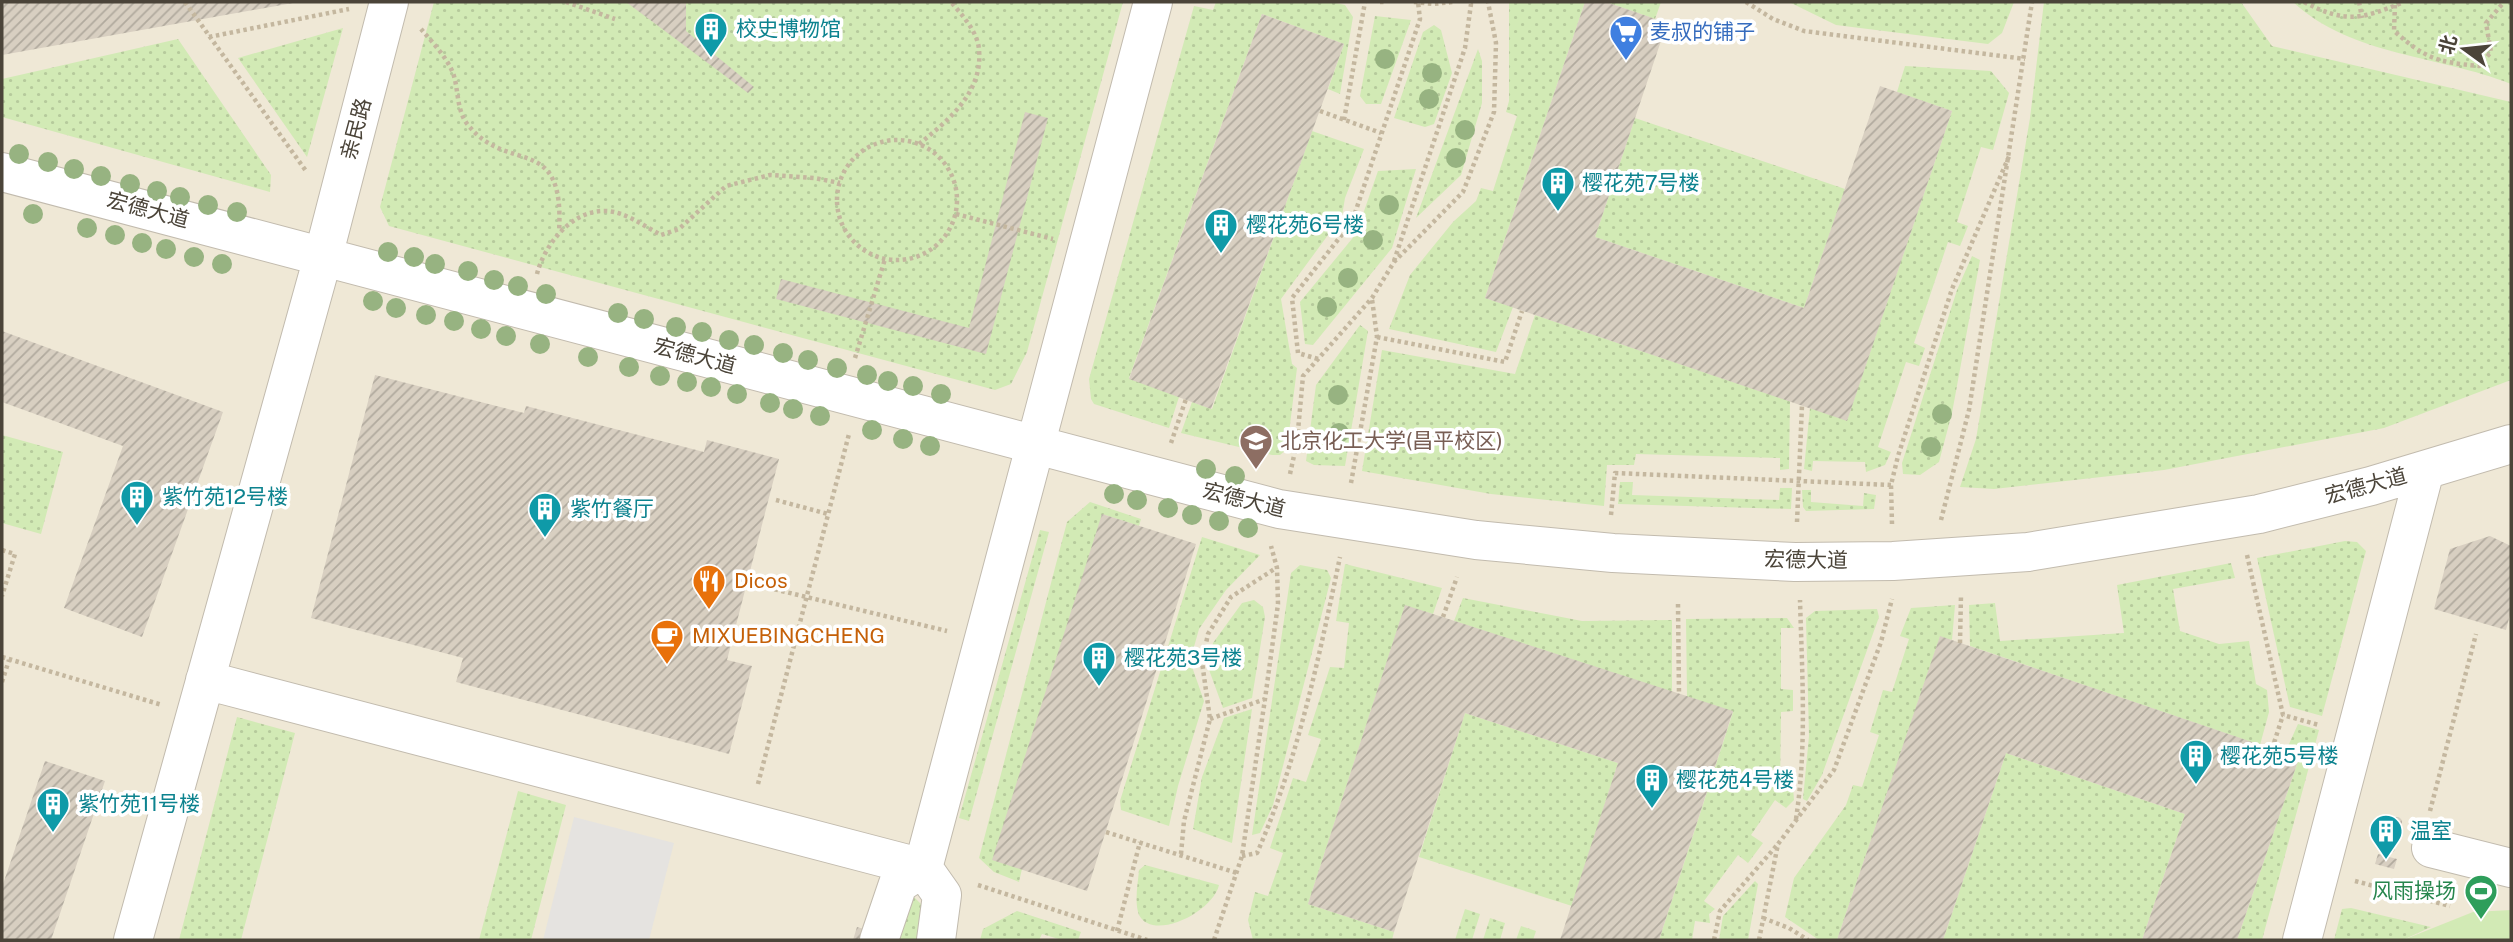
<svg xmlns="http://www.w3.org/2000/svg" width="2513" height="942" viewBox="0 0 2513 942" font-family="'Public Sans','Noto Sans SC',sans-serif">
  <style>
    .education { fill: #efe8d6 }
    .green { fill: url(#green-dots) }
    .pitch { fill: #d2eab5 }
    .parking { fill: #e5e3e0 }
    .building { fill: url(#building-hatch) }
    .lines { fill: none; stroke-linecap: round; stroke-linejoin: round }
    .minor-casing { stroke: #c2bbae; stroke-width: 40 }
    .path { stroke: #c4b79f; stroke-width: 4.5; stroke-dasharray: 3.5 3.5; stroke-linecap: butt }
    .minor { stroke: #fff; stroke-width: 38 }
    .tree { fill: #97b381 }
    .labels { text-anchor: middle; stroke-width: 7; stroke-linejoin: round; paint-order: stroke }
    .culture-label { font-size: 21px; fill: #0d838f; stroke: #fff; text-anchor: start }
    .shop-label { font-size: 21px; fill: #366cbe; stroke: #fff; text-anchor: start }
    .street-label { font-size: 21px; fill: #4b4439; stroke: #fff }
    .education-label { font-size: 21px; fill: #785e54; stroke: #fff; text-anchor: start }
    .food-label { font-size: 21px; fill: #c56008; stroke: #fff; text-anchor: start }
    .leisure-label { font-size: 21px; fill: #27864d; stroke: #fff; text-anchor: end }
  </style>
  <defs>
    <pattern id="green-dots" width="8" height="8" patternUnits="userSpaceOnUse" patternTransform="scale(1.75)"><rect width="8" height="8" fill="#d2eab5"/><path d="M2 2h.1M6 6h.1" fill="none" stroke="#b6ca9c" stroke-width="1.8" stroke-linecap="round"/></pattern>
    <pattern id="building-hatch" width="6" height="6" patternUnits="userSpaceOnUse" patternTransform="scale(1.75)"><rect width="6" height="6" fill="#d8cfc1"/><path d="M-1 1l2-2M0 6l6-6M5 7l2-2" fill="none" stroke="#b1aa9e"/></pattern>
  </defs>
  <rect width="100%" height="100%" fill="#f6f3ec"/>
  <path class="education" d="M2,2H2511V940H2Z"/>
  <path class="green" d="M434,2H1123L1027,352L1011,384L995,390L389,226L380,207Z
    M1216,2H1331L1345,5L1353,17L1340,94L1328,89L1344,44L1262,14L1129,378L1179,397L1169,428L1094,404L1091,399L1089,379L1194,6L1213,10Z
    M1509,2H1585L1485,298L1513,307L1496,352L1389,329L1410,275L1453,222L1476,201L1481,188L1493,191L1517,116L1506,112L1509,101Z
    M1606,2H1661L1655,19Z
    M1789,2H2014L2002,33L1988,44L1836,25Z
    M2044,2H2241L2272,46L2511,102V380L2384,428L2164,470L1994,489L1960,487L1976,439L2030,118Z
    M2293,2H2511V84C2439,55 2353,57 2293,2Z
    M1375,16L1411,20L1381,104H1366L1360,96Z
    M1434,25L1441,30L1452,73L1434,124L1425,127L1394,118L1423,32Z
    M343,28L307,157L238,58Z
    M178,39L271,175L270,192L2,117V79Z
    M1478,49L1482,61V103L1461,175L1416,218Z
    M1905,66L1991,71L2009,93L1993,150L1981,147L1957,222L1968,226L1960,246L1948,242L1914,343L1925,348L1919,366L1906,362L1878,447L1891,452L1885,465L1866,472L1865,462L1813,461L1812,471L1804,469L1810,408L1847,420L1952,111L1897,92Z
    M1635,118L1845,189L1804,308L1595,237Z
    M1312,131L1364,149L1345,198L1342,216L1281,299L1292,364L1297,368L1287,449L1280,455H1272L1181,433L1192,402L1212,409Z
    M1416,169L1392,248L1313,345L1305,344L1300,302L1356,234L1378,171Z
    M1972,256L1980,260L1952,413L1939,462L1920,475L1903,474L1902,463L1957,290Z
    M1535,315L1790,401L1789,469L1780,470V458L1636,454L1634,465H1607L1604,506L1491,494L1362,471L1382,350L1515,374Z
    M1360,325L1368,331L1345,466L1314,465L1306,461L1316,385Z
    M2,435L63,452L41,534L2,523Z
    M1620,482H1633L1632,495L1779,500L1780,488H1792L1791,509L1618,504Z
    M1802,490H1811V502L1863,506L1864,493L1876,495L1874,509L1806,511L1803,507Z
    M1090,502L1141,519L1139,526L1102,514L1019,882L994,872L979,858L1067,522Z
    M1040,530L1049,532L969,821L959,818Z
    M1202,537L1260,555L1226,590L1199,629L1190,661L1204,701L1178,786L1169,826L1121,810L1120,801Z
    M2345,541L2357,542L2366,551L2322,716L2290,707L2257,558Z
    M2231,563L2235,578L2173,589L2180,631L2219,644L2249,641L2256,684L2267,690L2269,712L2260,745L1970,646L1969,605L1995,603L2000,641L2124,633L2117,585Z
    M1345,564L1442,588L1433,614L1405,606L1308,904L1394,932L1392,940H1253L1248,920L1255,892L1268,896L1283,853L1270,848L1293,778L1306,782L1321,739L1308,735L1330,667L1344,668L1349,623L1336,621Z
    M1300,565L1327,570L1331,578L1273,805L1260,833L1252,835L1291,573Z
    M1463,598L1582,621L1672,620V692L1454,621Z
    M1254,600L1263,607L1265,617L1252,698L1223,708L1208,667L1213,643L1242,603Z
    M1955,605L1952,640L1940,637L1837,940H1819L1785,917L1794,878L1846,805L1853,785L1862,787L1879,735L1870,732L1883,690L1892,692L1909,639L1900,636L1911,608Z
    M1877,609L1879,617L1822,775L1807,801L1803,799L1809,736L1806,618L1815,611Z
    M1787,618L1794,628H1781V689L1793,690V711L1781,712L1780,788H1793L1794,800L1786,808L1775,800L1751,835L1763,843L1748,863L1738,855L1704,901L1715,909L1709,914L1710,923L1695,921L1692,940H1659L1733,712L1687,697L1686,619Z
    M1252,709L1232,843L1193,829L1202,777L1224,718Z
    M1465,713L1618,763L1572,906L1419,857Z
    M237,717L295,733L241,940H179Z
    M2298,724L2319,730L2262,940H2237L2299,758L2285,753Z
    M2006,753L2185,814L2142,940H1943Z
    M518,791L566,805L531,940H479Z
    M1145,865L1219,885C1213,912 1153,942 1139,915C1134,902 1138,883 1139,870Z
    M1755,881L1758,884L1748,940H1719L1723,916Z
    M914,897L926,909L917,940H893L906,899Z
    M2351,908L2431,927L2403,940H2334L2342,909Z
    M1465,909L1480,914L1472,940H1455Z
    M1017,911L1081,932L1078,940H1062L1042,934L1039,940H980L983,929Z
    M1490,918L1505,923L1500,940H1483Z
    M1521,926L1536,931L1533,940H1516Z"/>
  <path class="pitch" d="M2511,910V940H2403L2473,912Z"/>
  <path class="parking" d="M574,817L674,843L649,940H543Z"/>
  <path class="building" d="M2,2H293V3L2,55Z
    M626,2H686V31L754,87L748,93Z
    M1585,2H1606L1667,23L1595,237L1804,308L1880,86L1952,111L1847,421L1485,298Z
    M1262,14L1344,44L1211,409L1129,379Z
    M1025,112L1048,118L986,354L776,299L781,279L969,328Z
    M2,331L223,412L142,637L64,608L123,446L2,402Z
    M375,375L524,413L526,406L704,452L707,440L779,459L727,660L752,666L729,754L456,682L463,658L311,618Z
    M1102,514L1196,544L1087,891L992,860Z
    M2490,536L2511,546V611L2506,630L2434,609L2450,549Z
    M1405,605L1733,711L1659,940H1560L1618,763L1465,713L1394,932L1308,904Z
    M1940,636L2299,758L2237,940H2142L2185,814L2006,753L1943,940H1837Z
    M45,761L105,781L51,940H2V887Z
    M2392 822a5 5 0 1 1 10 0a5 5 0 1 1-10 0Z
    M2388 836a5 5 0 1 1 10 0a5 5 0 1 1-10 0Z
    M2385 848a5 5 0 1 1 10 0a5 5 0 1 1-10 0Z
    M2378,854L2397,859L2394,869L2375,864Z
    M857,927L867,930L863,940H853Z"/>
  <g class="lines">
    <defs>
      <path id="minor" d="M2,172L1279,509L1476,540L1613,553L1795,562L1893,561L2028,552L2259,514L2371,486L2511,444
        M205,680L923,868L942,895L936,940
        M2431,848L2511,868
        M133,940L323,257L389,2
        M879,940L898,884L923,868L1153,2
        M2302,940L2425,470"/>
    </defs>
    <use href="#minor" class="minor-casing"/>
    <path class="path" d="M185,2L306,171
      M566,2L615,19
      M1380,2H1387
      M1414,2L1433,4L1453,2
      M1746,2L1773,19L1804,31L2025,59
      M2304,2C2346,24 2362,19 2404,2
      M2359,2L2362,18
      M2395,5L2394,31C2426,59 2437,62 2479,66L2491,52L2486,23L2504,2
      M421,29C432,42 446,56 453,73C459,90 456,110 468,125C509,176 565,131 559,232
      M209,37L349,9
      M1320,111L1381,133
      M1344,120L1365,2
      M837 200a60 60 0 1 1 120 0a60 60 0 1 1-120 0Z
      M919,144C949,120 983,92 979,50C978,32 962,15 951,2
      M956,214L1053,239
      M1394,261L1465,48L1471,4L1468,2
      M537,274C544,246 571,210 605,211C624,211 644,226 661,235L679,229L726,186L770,175L814,178L840,183
      M1377,337L1505,362L1522,311
      M855,358L885,259
      M1318,359L1298,353L1292,298L1352,222L1420,19L1418,2
      M1171,443L1186,399
      M1290,474L1297,442L1303,376L1372,298L1394,262L1463,192L1494,112L1496,43L1488,2
      M1351,483L1377,337L1372,299
      M776,500L828,514
      M1611,515L1615,473L1891,485
      M1941,520L1969,410L2032,2
      M1797,522L1802,405
      M1892,524L1891,485L1898,456L1952,289L2010,154
      M2,550L15,554L2,596
      M2247,555L2283,715L2319,725
      M761,586L947,631
      M1678,604L1679,694
      M1443,617L1457,577
      M1960,643L1961,595
      M2,657L162,705
      M2,682L9,660
      M1210,719L1265,699
      M2272,749L2283,715
      M758,784L849,434
      M2430,811L2476,634
      M1796,819C1807,746 1802,673 1800,600
      M1106,832L1237,873
      M1181,854L1184,821L1210,719L1202,662L1208,634L1231,597L1276,568
      M1242,856L1257,853C1298,760 1319,657 1340,557
      M2355,881L2450,906
      M978,885L1147,940
      M2422,899L2426,886
      M1763,918L1789,928L1808,940
      M1117,931L1140,842
      M1214,940L1242,856L1265,699L1278,604L1277,568L1271,546
      M1714,940L1720,911L1778,844
      M1759,940L1778,844L1834,770L1881,642L1892,599"/>
    <use href="#minor" class="minor"/>
  </g>
  <g class="tree">
    <circle cx="1385" cy="59" r="10"/>
    <circle cx="1432" cy="73" r="10"/>
    <circle cx="1429" cy="99" r="10"/>
    <circle cx="1465" cy="130" r="10"/>
    <circle cx="19" cy="154" r="10"/>
    <circle cx="1456" cy="158" r="10"/>
    <circle cx="48" cy="162" r="10"/>
    <circle cx="74" cy="169" r="10"/>
    <circle cx="101" cy="176" r="10"/>
    <circle cx="130" cy="184" r="10"/>
    <circle cx="157" cy="191" r="10"/>
    <circle cx="180" cy="197" r="10"/>
    <circle cx="208" cy="205" r="10"/>
    <circle cx="1389" cy="205" r="10"/>
    <circle cx="237" cy="212" r="10"/>
    <circle cx="33" cy="214" r="10"/>
    <circle cx="87" cy="228" r="10"/>
    <circle cx="115" cy="235" r="10"/>
    <circle cx="1373" cy="240" r="10"/>
    <circle cx="142" cy="243" r="10"/>
    <circle cx="166" cy="249" r="10"/>
    <circle cx="388" cy="252" r="10"/>
    <circle cx="194" cy="257" r="10"/>
    <circle cx="414" cy="257" r="10"/>
    <circle cx="222" cy="264" r="10"/>
    <circle cx="435" cy="264" r="10"/>
    <circle cx="468" cy="271" r="10"/>
    <circle cx="1348" cy="278" r="10"/>
    <circle cx="494" cy="280" r="10"/>
    <circle cx="518" cy="286" r="10"/>
    <circle cx="546" cy="294" r="10"/>
    <circle cx="373" cy="301" r="10"/>
    <circle cx="1327" cy="307" r="10"/>
    <circle cx="396" cy="308" r="10"/>
    <circle cx="618" cy="313" r="10"/>
    <circle cx="426" cy="315" r="10"/>
    <circle cx="644" cy="319" r="10"/>
    <circle cx="454" cy="321" r="10"/>
    <circle cx="676" cy="327" r="10"/>
    <circle cx="481" cy="329" r="10"/>
    <circle cx="702" cy="332" r="10"/>
    <circle cx="506" cy="336" r="10"/>
    <circle cx="729" cy="340" r="10"/>
    <circle cx="540" cy="344" r="10"/>
    <circle cx="754" cy="345" r="10"/>
    <circle cx="783" cy="353" r="10"/>
    <circle cx="588" cy="357" r="10"/>
    <circle cx="808" cy="360" r="10"/>
    <circle cx="629" cy="367" r="10"/>
    <circle cx="837" cy="368" r="10"/>
    <circle cx="867" cy="375" r="10"/>
    <circle cx="660" cy="376" r="10"/>
    <circle cx="888" cy="381" r="10"/>
    <circle cx="687" cy="382" r="10"/>
    <circle cx="913" cy="386" r="10"/>
    <circle cx="711" cy="387" r="10"/>
    <circle cx="737" cy="394" r="10"/>
    <circle cx="941" cy="394" r="10"/>
    <circle cx="1338" cy="395" r="10"/>
    <circle cx="770" cy="403" r="10"/>
    <circle cx="793" cy="409" r="10"/>
    <circle cx="1942" cy="414" r="10"/>
    <circle cx="820" cy="416" r="10"/>
    <circle cx="872" cy="430" r="10"/>
    <circle cx="1339" cy="433" r="10"/>
    <circle cx="903" cy="439" r="10"/>
    <circle cx="930" cy="446" r="10"/>
    <circle cx="1931" cy="447" r="10"/>
    <circle cx="1206" cy="469" r="10"/>
    <circle cx="1235" cy="476" r="10"/>
    <circle cx="1114" cy="494" r="10"/>
    <circle cx="1137" cy="500" r="10"/>
    <circle cx="1168" cy="508" r="10"/>
    <circle cx="1192" cy="515" r="10"/>
    <circle cx="1219" cy="521" r="10"/>
    <circle cx="1248" cy="528" r="10"/>
  </g>
  <defs>
    <symbol id="building-pin" viewBox="-11 -11 22 30"><path d="M0 17L-7.5 6A9.5 9.5 0 1 1 7.5 6Z" fill="#0f9aa8" stroke="#fff"/><path d="M-4-6H4V6H1V3H-1V6H-4ZM-2.5-4.3h1.7v1.8h-1.7ZM.8-4.3h1.7v1.8H.8ZM-2.5-1h1.7V.8h-1.7ZM.8-1h1.7V.8H.8Z" fill="#fff"/></symbol>
    <symbol id="supermarket-pin" viewBox="-11 -11 22 30"><path d="M0 17L-7.5 6A9.5 9.5 0 1 1 7.5 6Z" fill="#3f7fe0" stroke="#fff"/><path d="M-6-5.5h2.5l.6 2H6L4.5 2H-2.5L-4.4-4H-6ZM-1.5 3.2a1.3 1.3 0 1 0 .1 0ZM3 3.2a1.3 1.3 0 1 0 .1 0Z" fill="#fff"/></symbol>
    <symbol id="university-pin" viewBox="-11 -11 22 30"><path d="M0 17L-7.5 6A9.5 9.5 0 1 1 7.5 6Z" fill="#8d6e63" stroke="#fff"/><path d="M0-5L7-2L0 1L-7-2ZM-4 1L0 2.5L4 1V4Q0 6-4 4Z" fill="#fff"/></symbol>
    <symbol id="restaurant-pin" viewBox="-11 -11 22 30"><path d="M0 17L-7.5 6A9.5 9.5 0 1 1 7.5 6Z" fill="#e8710a" stroke="#fff"/><path d="M-5-6h1v4h1v-4h1v4h1v-4h1v5L-1.5 .5V6h-2V.5L-5-1ZM5-6V6H3V1.5H1.5Q1.5-4 5-6Z" fill="#fff"/></symbol>
    <symbol id="cafe-pin" viewBox="-11 -11 22 30"><path d="M0 17L-7.5 6A9.5 9.5 0 1 1 7.5 6Z" fill="#e8710a" stroke="#fff"/><path d="M-5.5-4.5H6V0H3Q3 3.5 0 3.5H-2.5Q-5.5 3.5-5.5 0ZM3-3.2v2h1.7v-2ZM-6 4.5H4V6H-6Z" fill="#fff"/></symbol>
    <symbol id="stadium-pin" viewBox="-11 -11 22 30"><path d="M0 17L-7.5 6A9.5 9.5 0 1 1 7.5 6Z" fill="#2e9e5b" stroke="#fff"/><path d="M0-5a6.5 5 0 1 0 0 10a6.5 5 0 1 0 0-10ZM-3.5-1.8h7v3.6h-7Z" fill="#fff"/></symbol>
  </defs>
  <g fill-rule="evenodd">
    <use href="#building-pin" x="692" y="10" width="38" height="52"/>
    <use href="#supermarket-pin" x="1607" y="13" width="38" height="52"/>
    <use href="#building-pin" x="1539" y="164" width="38" height="52"/>
    <use href="#building-pin" x="1202" y="206" width="38" height="52"/>
    <use href="#university-pin" x="1237" y="422" width="38" height="52"/>
    <use href="#building-pin" x="118" y="478" width="38" height="52"/>
    <use href="#building-pin" x="526" y="490" width="38" height="52"/>
    <use href="#restaurant-pin" x="690" y="562" width="38" height="52"/>
    <use href="#cafe-pin" x="648" y="617" width="38" height="52"/>
    <use href="#building-pin" x="1080" y="639" width="38" height="52"/>
    <use href="#building-pin" x="2177" y="737" width="38" height="52"/>
    <use href="#building-pin" x="1633" y="761" width="38" height="52"/>
    <use href="#building-pin" x="34" y="785" width="38" height="52"/>
    <use href="#building-pin" x="2367" y="812" width="38" height="52"/>
    <use href="#stadium-pin" x="2462" y="872" width="38" height="52"/>
  </g>
  <g class="labels">
    <g class="culture-label">
      <text x="736" y="36">校史博物馆</text>
      <text x="1582" y="190">樱花苑7号楼</text>
      <text x="1246" y="232">樱花苑6号楼</text>
      <text x="162" y="504">紫竹苑12号楼</text>
      <text x="570" y="516">紫竹餐厅</text>
      <text x="1124" y="665">樱花苑3号楼</text>
      <text x="2220" y="763">樱花苑5号楼</text>
      <text x="1676" y="787">樱花苑4号楼</text>
      <text x="78" y="811">紫竹苑11号楼</text>
      <text x="2410" y="838">温室</text>
    </g>
    <g class="shop-label">
      <text x="1650" y="39">麦叔的铺子</text>
    </g>
    <g class="street-label">
      <text transform="translate(356 129) rotate(-75)" y="7">亲民路</text>
      <text transform="translate(148 210) rotate(15)" y="7">宏德大道</text>
      <text transform="translate(695 356) rotate(15)" y="7">宏德大道</text>
      <text transform="translate(2366 486) rotate(-15)" y="7">宏德大道</text>
      <text transform="translate(1244 500) rotate(14)" y="7">宏德大道</text>
      <text transform="translate(1806 560) rotate(1)" y="7">宏德大道</text>
    </g>
    <g class="education-label">
      <text x="1280" y="448">北京化工大学(昌平校区)</text>
    </g>
    <g class="food-label">
      <text x="734" y="588">Dicos</text>
      <text x="692" y="643">MIXUEBINGCHENG</text>
    </g>
    <g class="leisure-label">
      <text x="2456" y="898">风雨操场</text>
    </g>
  </g>
  <rect width="2513" height="942" fill="none" stroke="#4b4439" stroke-width="7"/>
  <g transform="translate(2464 49) rotate(285)" stroke="#ffffff" stroke-width="5" paint-order="stroke">
  <path d="M0-5L12 26L0 18L-12 26Z" fill="#4b4439"/>
  <text y="-10" font-size="19" font-weight="bold" text-anchor="middle" fill="#4b4439">北</text>
  </g>
</svg>
